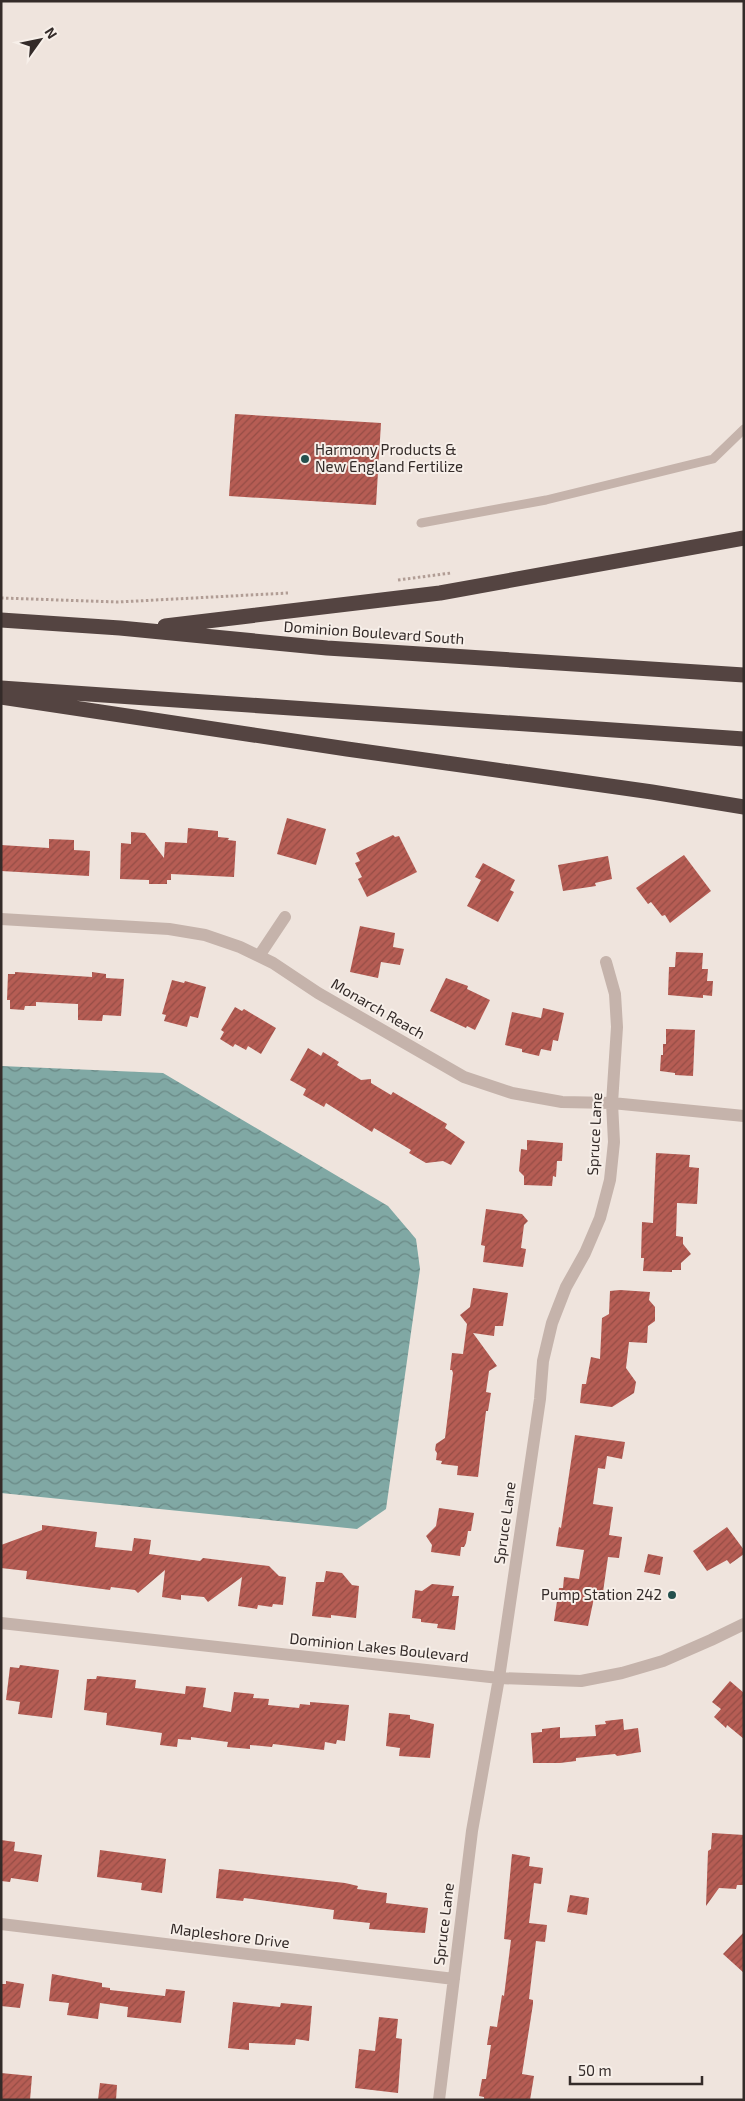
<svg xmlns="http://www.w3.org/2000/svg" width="745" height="2101" viewBox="0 0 745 2101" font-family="'Exo 2',sans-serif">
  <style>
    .water { fill: url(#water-waves) }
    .building { fill: url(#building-hatch) }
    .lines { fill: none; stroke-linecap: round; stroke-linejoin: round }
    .path { stroke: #b19d95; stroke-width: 3; stroke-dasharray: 2.5 2.5; stroke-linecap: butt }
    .lane { stroke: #c5b3ab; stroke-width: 9 }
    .street { stroke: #c5b3ab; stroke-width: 12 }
    .highway { stroke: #544441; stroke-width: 15 }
    .poi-dot { fill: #24504d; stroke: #f7efe9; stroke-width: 2 }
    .labels { text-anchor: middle; stroke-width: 4; stroke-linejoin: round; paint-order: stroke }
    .poi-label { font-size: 15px; fill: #342b29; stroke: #f7efe9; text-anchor: start }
    .street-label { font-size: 15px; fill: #342b29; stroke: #f7efe9 }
  </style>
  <defs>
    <pattern id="water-waves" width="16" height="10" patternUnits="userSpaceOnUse" patternTransform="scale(1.25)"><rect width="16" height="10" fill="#80a8a4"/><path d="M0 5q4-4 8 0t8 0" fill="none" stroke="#6a8986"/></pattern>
    <pattern id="building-hatch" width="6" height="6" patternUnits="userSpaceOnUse" patternTransform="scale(1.25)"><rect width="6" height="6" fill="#b65d54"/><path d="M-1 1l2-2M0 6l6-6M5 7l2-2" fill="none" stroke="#954d46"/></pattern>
  </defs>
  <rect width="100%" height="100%" fill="#efe4dd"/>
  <path class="water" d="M1,1066L163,1073L388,1206L416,1239L420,1269L386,1509L357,1529L1,1493Z"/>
  <path class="building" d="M235,414L381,423L376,505L229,496Z
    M287,818L326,829L316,865L277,854Z
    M188,828L218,831V837L229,838L228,840L236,841L234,877L171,874V880H167V884H149V880L120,879L121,843L131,844V832L145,833L164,858L165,842L187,843Z
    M393,835L395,837L399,836L417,872L367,897L358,879L362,877L355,863L360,861L356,853Z
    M49,839L74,840V850L90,851L89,876L1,871V845L49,848Z
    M684,855L711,891L670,923L665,915L662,916L651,902L648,904L636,888Z
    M608,856L612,879L595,883L596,886L563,891L558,865Z
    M483,863L515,880L510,890L514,892L498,922L467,906L481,880L475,877Z
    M360,926L395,933L393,947L404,949L400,965L381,962L378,978L350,972Z
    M676,952L703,953L702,969H708L707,981H713L712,996L703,995V998L668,995L669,967H675Z
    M15,972L92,977V972L106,974V978L124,979L121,1016L103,1015L102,1021L78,1020V1004L36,1002V1006H25L24,1010L10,1009V1000H7L8,974H15Z
    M446,978L468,986L467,989L490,1000L475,1030L467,1026L466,1028L430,1011Z
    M172,980L184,983L185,981L206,987L198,1018L190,1016L187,1027L164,1021L166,1015L162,1014Z
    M235,1007L242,1011L244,1009L276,1028L261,1054L248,1046L246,1050L235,1044L233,1047L220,1039L224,1032L221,1030Z
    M543,1008L564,1013L558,1041L553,1040L551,1051L541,1049L539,1056L522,1052V1049L505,1045L512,1012L541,1018Z
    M666,1029L695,1030L693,1076L675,1075V1073L660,1071L661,1055H663V1044H666Z
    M308,1048L321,1056L323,1052L339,1062L337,1065L361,1080L371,1079V1083L391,1095L393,1092L447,1124L445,1128L465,1142L451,1165L443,1161L426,1163L409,1153L411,1150L374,1128L372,1132L326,1103L324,1107L303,1095L306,1089L290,1080Z
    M527,1140L563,1143L562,1161H557L556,1177L553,1176L552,1186L524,1185V1176L519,1171L521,1149L527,1150Z
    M656,1153L690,1155L689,1167L699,1168L697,1204L677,1203L676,1236L683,1237V1244L691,1254L681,1263V1270H672V1272L643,1271L644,1258H641L642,1222L653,1223Z
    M486,1209L522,1214L528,1221L524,1225L521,1248L526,1249L523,1267L483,1262L485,1246L481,1245Z
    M473,1288L508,1293L503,1326H495L494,1336L473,1333L497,1366L489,1371L486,1392L491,1393L488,1411H486L478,1477L457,1475L458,1466L441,1464L442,1461L436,1460L437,1453L435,1450L436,1444L445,1438L453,1373L452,1370H450L452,1353L463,1354L467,1324L460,1315L470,1307Z
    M620,1290L650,1292L649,1300L655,1307V1321L648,1326L647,1343L629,1342L626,1368L636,1382L634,1393L612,1407L580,1403L582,1384H586L591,1357L600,1359L602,1318L609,1314L610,1291Z
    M575,1435L625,1442L622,1459L607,1456L605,1469L598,1468L593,1504L613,1507L609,1535L622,1537L619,1558L608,1557L602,1599L594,1598L588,1626L554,1621L559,1588H563L564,1577L579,1579L584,1550L556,1546L559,1527L561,1528Z
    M439,1508L474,1513L471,1531H468L466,1543L464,1547H461L460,1556L431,1552L432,1545L426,1536L436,1526Z
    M42,1525L97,1532L95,1547L132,1551L134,1538L151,1540L149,1554L200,1561L203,1558L269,1566L279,1576L286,1577L283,1605L273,1604L272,1607L258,1605L257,1609L238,1606L242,1577L208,1602L204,1597L181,1595V1600L162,1597L165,1570L138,1593L135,1590L111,1587L110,1590L26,1579L27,1571L1,1568V1545L42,1530Z
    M727,1527L744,1550V1554L730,1564L727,1560L707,1571L693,1551Z
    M648,1554L663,1557L660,1575L644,1572Z
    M326,1571L342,1573L352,1585L359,1586L356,1618L331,1615V1618L312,1616L316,1582H324Z
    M432,1584L454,1586L452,1596H459L455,1630L437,1628L438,1624L421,1622V1619L412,1618L415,1590L422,1591Z
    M20,1665L59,1670L52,1718L18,1714L20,1702L6,1700L10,1667L19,1668Z
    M97,1676L136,1680L135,1688L185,1694L186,1686L206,1688L203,1707L231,1712L234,1692L254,1694L253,1698L269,1699L268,1705L299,1708L300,1704L310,1705V1702L349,1705L345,1741L337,1740L336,1744L325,1742L324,1750L273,1744L272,1747L250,1745V1749L227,1747L228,1742L191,1737V1740L178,1739L177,1747L160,1745L162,1733L106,1725L107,1713L84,1710L87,1679H96Z
    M730,1681L744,1693V1739L727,1725L726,1728L714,1717L721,1709L712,1702Z
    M389,1713L410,1715V1719L434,1724L430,1758L399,1756L400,1748L386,1746Z
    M623,1719L624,1730L638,1728L641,1752L617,1756L615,1754L576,1758V1761L560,1763H533L531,1733L542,1732V1729L560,1727V1738L596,1736L595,1725L606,1724L605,1721Z
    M712,1833L744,1835V1885H737L736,1889L719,1888L706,1906L708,1851L711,1849Z
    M1,1840L15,1842L14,1851L42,1855L38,1882L11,1878L10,1882L1,1881Z
    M100,1850L166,1859L162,1893L141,1890L142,1883L97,1877Z
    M512,1854L530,1857L529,1866L543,1868L541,1884L534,1883L529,1923L547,1925L545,1942L536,1941L529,1999L533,2000V2004L522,2074L534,2076L530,2100H484V2097L479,2096L482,2079H486L491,2045H487L490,2026L497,2027L502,1995L504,1996L511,1940L504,1939Z
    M219,1869L345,1883L358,1886L357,1889L387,1893L386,1903L428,1908L425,1933L369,1929L370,1923L333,1919L334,1910L244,1898L243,1901L216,1898Z
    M570,1895L589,1898L587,1915L567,1912Z
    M744,1932V1973L723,1954Z
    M52,1974L102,1983V1987L110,1988V1990L165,1996L166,1989L185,1991L181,2023L127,2017L128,2007L100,2003L98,2019L67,2015L69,2003L49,2001Z
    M6,1981L24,1984L20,2008L1,2006V1984H6Z
    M233,2002L280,2007L281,2003L312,2006L309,2041L296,2039L295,2045L249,2043V2050L228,2048Z
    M379,2017L398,2019L396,2038L402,2039L398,2093L355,2088L359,2049L375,2051Z
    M1,2073L32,2076L30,2100H1Z
    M100,2083L117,2085L116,2100H98Z"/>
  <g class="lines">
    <path class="path" d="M398,580L451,573
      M1,598L118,602L288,593"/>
    <path class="lane" d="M421,523L546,500L713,459L744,429"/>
    <path class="street" d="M1,919L169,929L205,935L240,947L273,963L318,993L464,1077L512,1093L562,1102L612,1103L744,1116
      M259,956L285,917
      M1,1623L499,1678L581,1681L622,1673L663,1661L711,1640L744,1624
      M1,1924L454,1979
      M439,2100L472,1831L499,1678L540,1399L543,1361L552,1323L566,1287L585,1253L600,1218L610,1180L614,1142L612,1103L617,1027L615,994L606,962"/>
    <path class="highway" d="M1,620L120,628L327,648L744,675
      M165,626L440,593L744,538
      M1,688L744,739
      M1,697L347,749L652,792L744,807"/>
  </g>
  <g class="poi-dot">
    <circle cx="305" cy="459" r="5"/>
    <circle cx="672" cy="1595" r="5"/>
  </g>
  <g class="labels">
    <g class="poi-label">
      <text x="315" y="455">Harmony Products &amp;<tspan x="315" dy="17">New England Fertilize</tspan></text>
      <text x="662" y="1600" text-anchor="end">Pump Station 242</text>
    </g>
    <g class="street-label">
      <text transform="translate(374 633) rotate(4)" y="5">Dominion Boulevard South</text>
      <text transform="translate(378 1009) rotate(30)" y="5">Monarch Reach</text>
      <text transform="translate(595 1134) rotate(-87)" y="5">Spruce Lane</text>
      <text transform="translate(505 1523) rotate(-82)" y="5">Spruce Lane</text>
      <text transform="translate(379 1648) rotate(6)" y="5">Dominion Lakes Boulevard</text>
      <text transform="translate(444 1924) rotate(-83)" y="5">Spruce Lane</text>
      <text transform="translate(230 1936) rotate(7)" y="5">Mapleshore Drive</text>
    </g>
  </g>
  <rect width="745" height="2101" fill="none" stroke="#342b29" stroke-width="5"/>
  <g transform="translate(40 40) rotate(57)" stroke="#f7efe9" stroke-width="4" paint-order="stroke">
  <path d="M0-4L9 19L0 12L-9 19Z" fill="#342b29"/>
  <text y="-8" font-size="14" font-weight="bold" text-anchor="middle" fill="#342b29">N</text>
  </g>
  <path d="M570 2076v8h132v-8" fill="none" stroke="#342b29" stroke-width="2.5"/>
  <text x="578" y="2076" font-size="15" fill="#342b29" stroke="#f7efe9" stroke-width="4" paint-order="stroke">50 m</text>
</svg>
